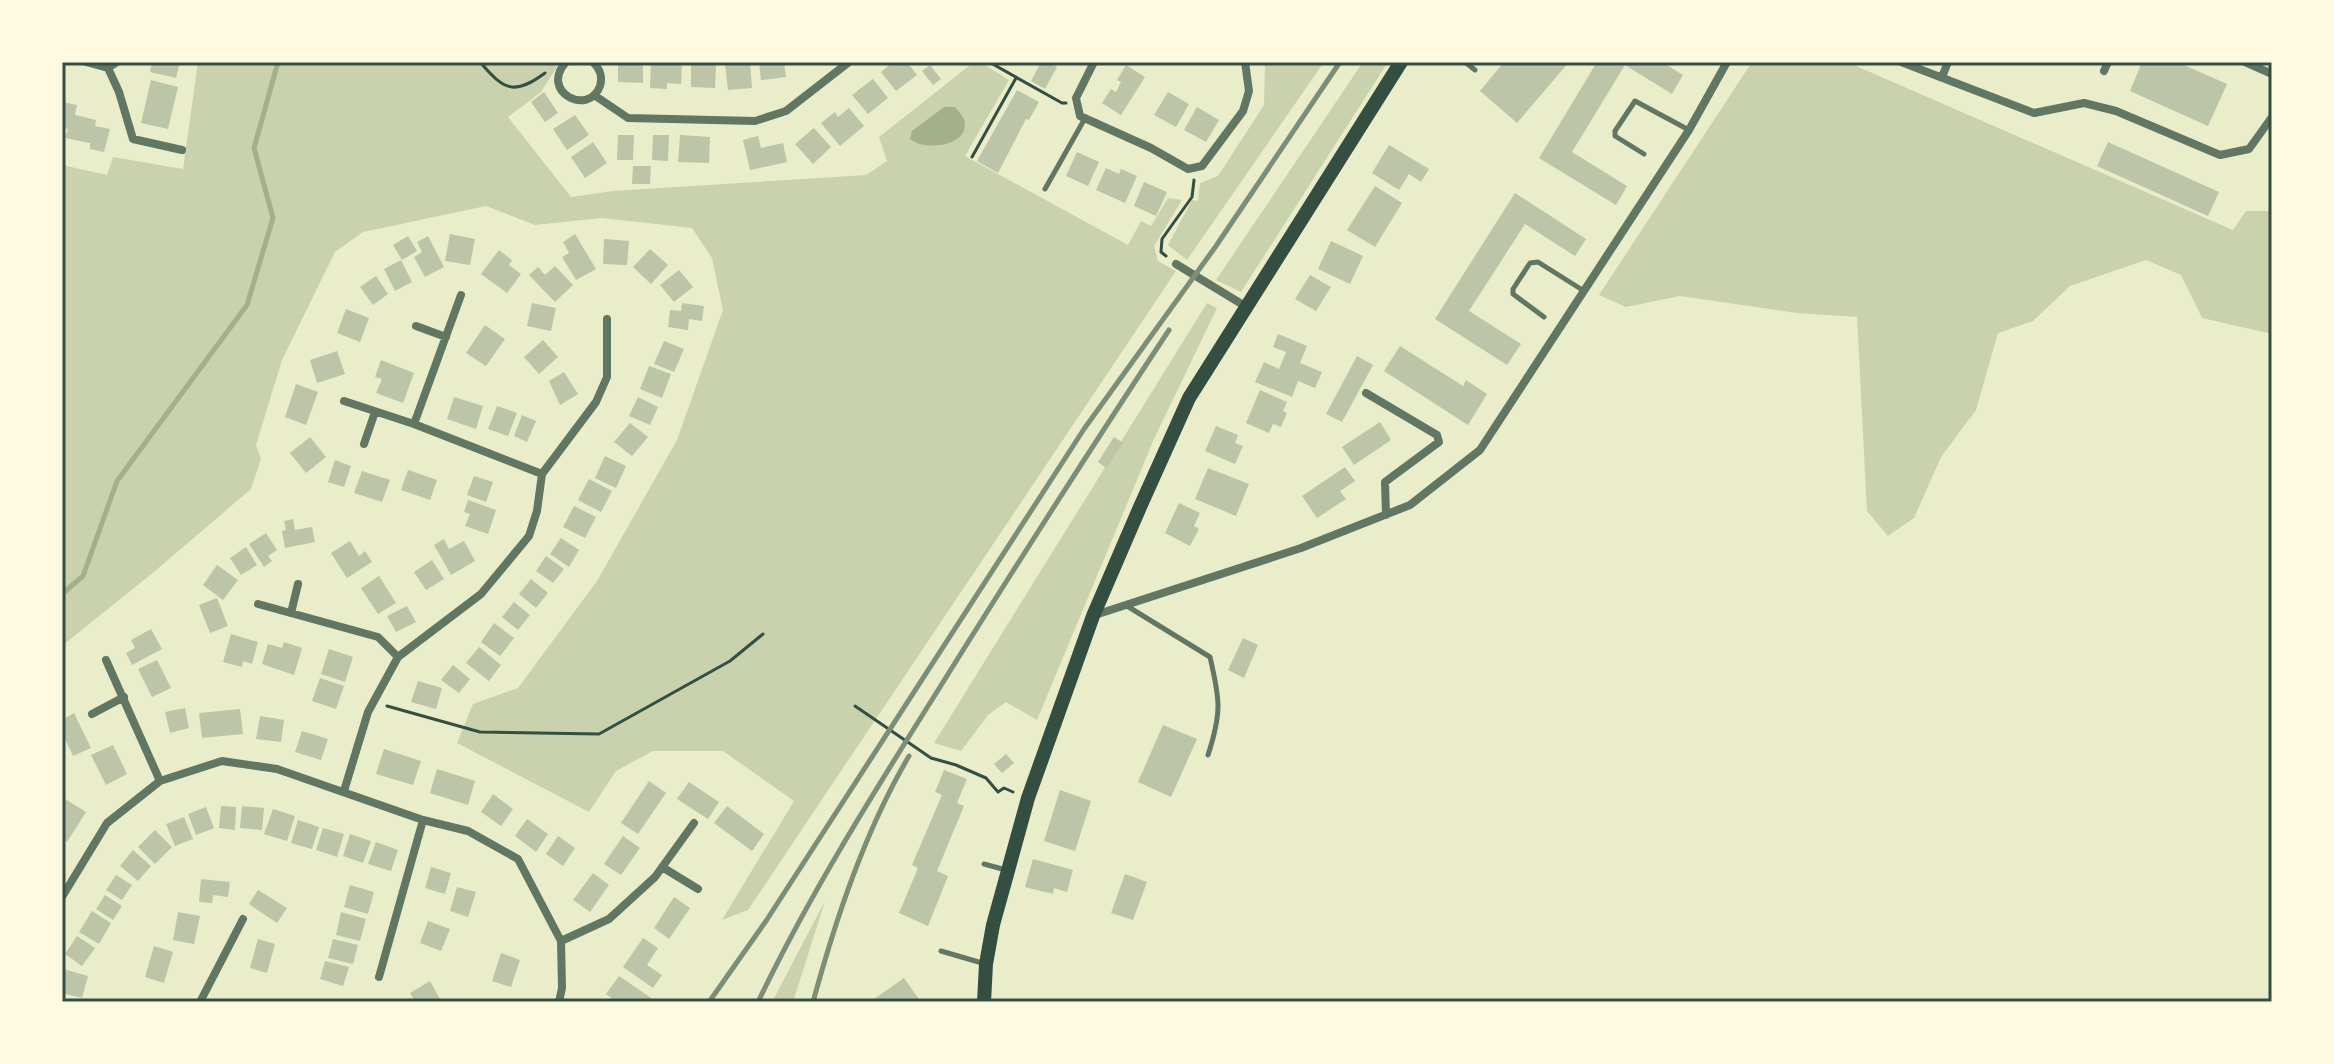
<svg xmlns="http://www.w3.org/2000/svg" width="2334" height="1064" viewBox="0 0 2334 1064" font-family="Quicksand,sans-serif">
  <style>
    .green { fill: #cad2ad }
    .water { fill: #a3b18a }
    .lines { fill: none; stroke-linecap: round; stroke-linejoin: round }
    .stream { stroke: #a3b18a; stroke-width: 5 }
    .building { fill: #bcc5a7 }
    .path { stroke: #344e41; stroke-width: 3 }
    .service { stroke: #617663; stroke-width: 5 }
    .minor { stroke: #617663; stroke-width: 8 }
    .secondary { stroke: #344e41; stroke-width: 14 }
    .rail { stroke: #7c8e77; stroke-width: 5 }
    .neatline { fill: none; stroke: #344e41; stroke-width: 3 }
  </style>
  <rect width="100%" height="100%" fill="#e9edc9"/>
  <path class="green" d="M198,62H560L541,92L508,117L571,197L613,191L866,175L887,161L879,137L974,62H980L1009,80L965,156L1128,245L1141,221L1151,226L1168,198L1182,200L1154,246L1158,261L1176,271L748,910L722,920L794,801L723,751H653L616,771L589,812L457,743L473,704L518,688L597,581L677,440L723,310L712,258L692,228L602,218L535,225L486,206L363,232L335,252L282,360L256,445L261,459L251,489L155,571L62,646V165L107,175L113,157L183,169Z
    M1265,62H1324L1187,260L1168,245L1192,200L1198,201L1200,183L1218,176L1264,105Z
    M1363,62H1388L1241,292L1216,280Z
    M1752,62H1847L2233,230L2246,211H2272V334L2202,318L2181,275L2146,260L2070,286L2033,321L1998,333L1976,410L1941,457L1914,518L1888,536L1867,511L1857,317L1797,313L1680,296L1626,307L1599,295Z
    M1207,303L1217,308L1154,439L1037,720L1006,702L988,715L961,751L934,743Z
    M825,901L793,1002H772Z"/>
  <path class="water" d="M944,107H955C959,112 965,118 965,124C966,147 923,151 910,139L912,131Z"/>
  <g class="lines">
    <path class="stream" d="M62,594L83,576L117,481L247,305L273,218L254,148L278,62"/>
  </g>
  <path class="building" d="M152,62H180L176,78L150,72Z
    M618,62H643V83L618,82Z
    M651,62H682L681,84L667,83V89L650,88Z
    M691,62H716L715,88L691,87Z
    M750,62L752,88L728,90L725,64Z
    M759,62H784L786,77L761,80Z
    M893,62H907L917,75L896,91L881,72Z
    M1041,62H1048L1057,67L1045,89L1031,81Z
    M1504,62H1569L1517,123L1480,91Z
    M1597,62H1662L1683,75L1672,94L1625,65L1572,152L1627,186L1616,205L1539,158Z
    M2142,62H2177L2227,84L2208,126L2130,91Z
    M930,65L941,79L933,85L922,71Z
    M1126,65L1145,77L1121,115L1102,103L1111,89L1116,92L1121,82L1117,80Z
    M873,79L888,98L868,114L852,95Z
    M151,80L178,87L168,129L141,123Z
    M1017,90L1039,102L1029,120L1026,119L998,173L977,161Z
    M544,92L558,113L545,122L531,102Z
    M1168,92L1189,104L1176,127L1154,115Z
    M62,102L77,105L75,115L96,120L95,126L110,129L104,152L90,149V143L65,138L68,129L62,127Z
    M1197,107L1219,120L1206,142L1184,130Z
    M849,108L864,126L840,146L821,123L835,112L838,117Z
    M575,115L589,135L567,150L553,129Z
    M814,128L831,147L813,164L795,144Z
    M618,135H634L633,160H617Z
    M653,135H669L668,161L652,160Z
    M680,135L710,137L709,163L678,162Z
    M758,136L761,148L783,143L787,162L750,170L743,140Z
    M593,142L607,163L585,178L571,157Z
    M2108,142L2219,192L2208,216L2097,166Z
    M1389,145L1429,169L1421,182L1409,174L1399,190L1372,173Z
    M1077,152L1099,162L1088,186L1066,176Z
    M633,166H651L650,184H632Z
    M1106,168L1119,174L1121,169L1137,176L1125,203L1096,190Z
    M1144,182L1167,192L1156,216L1134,206Z
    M1375,186L1402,203L1375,247L1347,230Z
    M1515,193L1586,239L1575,256L1525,224L1469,311L1521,344L1507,365L1435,319Z
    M450,234L475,239L470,265L445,261Z
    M575,234L596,269L576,280L562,257L569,253L563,242Z
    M408,236L417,251L402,260L393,245Z
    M428,236L444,267L425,277L414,257L422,252L417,242Z
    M604,239L629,241L627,265L603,264Z
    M1331,241L1363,256L1350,284L1318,269Z
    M650,249L668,265L651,284L633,267Z
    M499,250L512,260L509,265L521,274L507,293L481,274Z
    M401,260L412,282L395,291L384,269Z
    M555,266L573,285L555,302L529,275L538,267L545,275Z
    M679,270L693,287L674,302L660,285Z
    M1310,275L1331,287L1316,311L1295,299Z
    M376,276L388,294L373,305L360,287Z
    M532,303L556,308L551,331L527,326Z
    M682,303L704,306L702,321L689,319L688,330L668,327L670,310L681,311Z
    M346,309L369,318L360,342L337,333Z
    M485,325L505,339L486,366L466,353Z
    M1278,334L1307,346L1300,363L1322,372L1315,388L1298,381L1292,397L1255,382L1264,362L1279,369L1286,352L1273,347Z
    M543,340L558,357L539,374L524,357Z
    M664,341L684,349L674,372L654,364Z
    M1400,346L1463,386L1466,380L1487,394L1468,425L1384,371Z
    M337,351L345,374L317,383L310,360Z
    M1357,356L1373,365L1342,422L1326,414Z
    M381,360L414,373L403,403L376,393L382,379L375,377Z
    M649,366L671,374L662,398L640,389Z
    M564,372L578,394L560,405L549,381Z
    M296,384L318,392L306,425L285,417Z
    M1260,390L1287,402L1283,411L1287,413L1281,427L1273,424L1269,433L1246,423Z
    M454,397L483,406L476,429L447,419Z
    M638,397L658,407L650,425L629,416Z
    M497,406L517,413L508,436L488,429Z
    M522,415L536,421L527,442L514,436Z
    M1380,422L1391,440L1354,465L1342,447Z
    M630,423L648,437L632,456L614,442Z
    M1216,426L1238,435L1235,443L1243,446L1235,464L1205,451Z
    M310,437L326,457L306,473L290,453Z
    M1114,437L1123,443L1106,468L1098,462Z
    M605,456L626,466L616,488L595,478Z
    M335,460L351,466L344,487L328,482Z
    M1345,467L1355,481L1340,491L1346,499L1317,518L1302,496Z
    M1208,468L1249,484L1236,516L1195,499Z
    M408,470L437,480L430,500L401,490Z
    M362,471L390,480L382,502L354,493Z
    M474,476L493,482L486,502L467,495Z
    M589,479L612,491L601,512L578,500Z
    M468,500L496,510L488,534L465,526L470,514L464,512Z
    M1179,503L1200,513L1194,526L1199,529L1190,546L1165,533Z
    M574,506L596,517L585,538L563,527Z
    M293,519L295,530L312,527L315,542L285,548L282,531L286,530L284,521Z
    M266,533L277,550L268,556L272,561L264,567L249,544Z
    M561,538L579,550L569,567L550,554Z
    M444,539L449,549L464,541L475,561L451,575L434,545Z
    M350,541L359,556L365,551L372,562L347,578L331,553Z
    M246,547L257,565L241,575L230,558Z
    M546,556L564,569L553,583L536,571Z
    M432,560L444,579L426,590L414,572Z
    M217,565L238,580L223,600L203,585Z
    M379,576L396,603L378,614L361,588Z
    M531,579L548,593L536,608L519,594Z
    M217,598L228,626L210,633L199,605Z
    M514,602L530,615L518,630L502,617Z
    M407,606L416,622L396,632L387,616Z
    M494,623L514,638L500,656L481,642Z
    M151,629L162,649L132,665L126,653L135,648L131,640Z
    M231,634L258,642L252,664L243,661L242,667L223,662Z
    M1243,638L1258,645L1244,678L1228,670Z
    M284,642L302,648L294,675L262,664L268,644L282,648Z
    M479,647L501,665L489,681L466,663Z
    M329,649L353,657L345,682L321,674Z
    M157,660L171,688L152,697L138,669Z
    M453,665L470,679L459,693L441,680Z
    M320,678L344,686L336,709L312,701Z
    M418,681L442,688L436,709L411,702Z
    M185,708L189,728L170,733L165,712Z
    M240,709L243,734L202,738L199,713Z
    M74,713L91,748L73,756L62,732V720Z
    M260,716L284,720L281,742L256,739Z
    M1163,725L1197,739L1171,797L1138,782Z
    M302,731L328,739L321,760L295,752Z
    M113,745L127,774L106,785L91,755Z
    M384,749L421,761L413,785L376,774Z
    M1006,754L1014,763L1002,773L994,764Z
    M437,769L475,781L468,805L430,793Z
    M944,770L967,779L957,803L964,806L937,871L948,876L928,926L899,913L918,868L912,865L942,795L935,792Z
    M649,781L666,793L638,834L621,823Z
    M689,782L719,802L708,819L677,799Z
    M1060,790L1091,801L1075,851L1044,841Z
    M493,794L513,809L501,826L481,812Z
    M62,797L86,812L67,842L62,839Z
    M221,806L236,807L235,830L219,828Z
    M242,806L264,808L262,830L240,828Z
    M727,806L764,834L752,851L714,823Z
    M206,807L214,828L196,835L188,814Z
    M273,809L295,816L287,841L264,834Z
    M184,817L193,839L175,846L166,824Z
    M527,819L548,834L536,852L515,836Z
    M298,820L319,827L312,849L291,843Z
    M323,828L344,834L337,857L316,850Z
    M155,830L172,847L155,864L138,847Z
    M350,834L371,841L363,863L343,856Z
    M558,836L575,848L563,866L546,854Z
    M623,836L640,848L621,875L604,864Z
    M376,842L398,850L391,871L368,864Z
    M133,850L151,866L138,881L120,866Z
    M1033,859L1073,870L1067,892L1054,888L1053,894L1025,887Z
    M431,867L451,873L445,894L425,888Z
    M593,873L609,885L590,912L573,900Z
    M1125,874L1147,882L1133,920L1111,913Z
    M116,875L132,885L122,900L106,890Z
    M201,879L230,882L228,897L213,895L212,903L199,902Z
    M350,885L374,892L368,914L344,907Z
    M457,887L476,892L468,917L450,911Z
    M258,890L287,908L277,923L249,904Z
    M105,895L122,906L113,920L96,909Z
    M674,897L690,908L669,939L654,928Z
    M92,911L111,923L99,944L79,932Z
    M178,912L200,916L194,944L173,940Z
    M341,912L366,919L360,941L336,935Z
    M428,921L450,929L441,951L420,943Z
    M77,936L95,948L82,966L65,954Z
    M643,938L658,948L647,965L662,975L653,988L623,967Z
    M258,939L275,944L267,973L250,968Z
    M333,939L358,945L353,964L328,958Z
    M154,946L173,952L164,983L145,977Z
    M501,953L520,960L511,987L492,981Z
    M325,961L349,967L343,986L320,979Z
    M63,969L88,976L82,998L62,993Z
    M619,976L657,1002H617L606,994Z
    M904,978L921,1002H870Z
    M430,981L441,1001L415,1002L410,993Z"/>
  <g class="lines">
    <path class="path" d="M480,62C504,90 514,96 545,73
      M989,62L1062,103H1066
      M972,157L1016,78
      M1166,256L1161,252L1162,239L1192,197L1194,180
      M387,706L480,732L599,734L730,661L763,634
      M855,706L931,758L956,765L986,778L998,792L1004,788L1013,792"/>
    <path class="service" d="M1465,62L1475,70
      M1644,154L1615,136V131L1635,101L1689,130
      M1045,189L1084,120
      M1544,317L1513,294V289L1530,263L1538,262L1584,291
      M1127,606L1210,657C1220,700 1222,712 1208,755
      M984,864L1006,870
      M941,951L982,963"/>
    <path class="minor" d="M86,62L108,68
      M117,62L108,68L119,92L133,139L182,150
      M566,62C539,92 589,117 600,86C603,76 600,69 593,62
      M1094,62L1076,98L1080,116L1151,148L1188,169L1202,166L1243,111L1249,91L1245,62
      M1901,62L2034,113L2084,103L2116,111L2220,155L2249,149L2272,117
      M2245,62L2272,74
      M2104,71L2108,62
      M1942,77L1948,62
      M594,95L628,118L755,121L786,111L849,62
      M1176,264L1245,306
      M416,326L446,337
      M1366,393L1437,435L1439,442L1385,482L1386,515
      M344,401L414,424L542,474
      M414,424L461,295
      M364,444L375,412
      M258,604L378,637L398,657
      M291,613L298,584
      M1095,615L1301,548L1410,505L1480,450L1689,130L1727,62
      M106,660L160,781
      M92,714L124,697
      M344,791L368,712L398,657L481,594L529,536L537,511L542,474L596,402L607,377V319
      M662,867L698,889
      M62,897L107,823L160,781L222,761L277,769L423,820L468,831L518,859L561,941L562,988L559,1002
      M561,941L609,919L655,877L694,823
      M379,977L423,820
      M200,1002L243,919"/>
    <path class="secondary" d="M984,1002L986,964L993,925L1028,798L1093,616L1140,507L1189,398L1401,62"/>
    <path class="rail" d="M709,1002L766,921L1084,429L1216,246L1340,62
      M758,1002C810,893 876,789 940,687C1015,567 1091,448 1169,330
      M813,1002C836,918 865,831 909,756"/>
  </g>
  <rect width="2334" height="1064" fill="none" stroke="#fefae0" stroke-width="128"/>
  <rect x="64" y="64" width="2206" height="936" class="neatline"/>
</svg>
